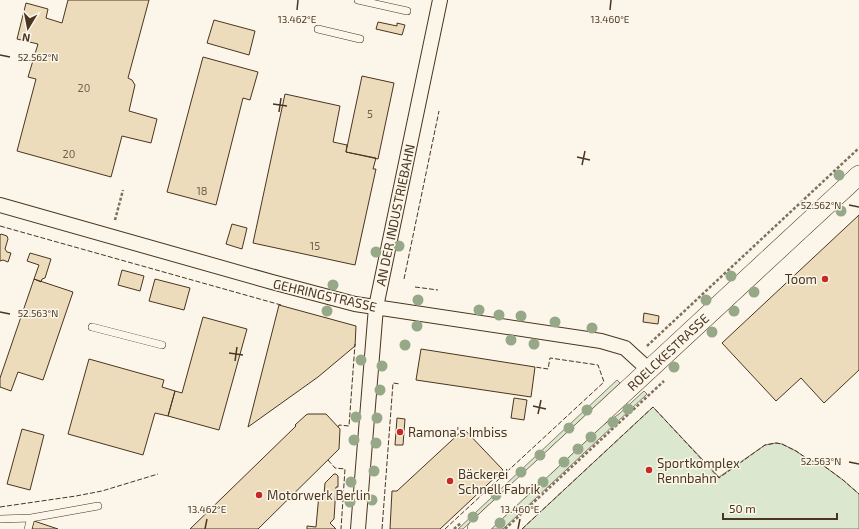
<svg xmlns="http://www.w3.org/2000/svg" width="859" height="529" viewBox="0 0 859 529" font-family="'Exo 2',sans-serif">
  <style>
    .green { fill: #dce7d0; stroke: #887966 }
    .building { fill: #ecdcbc; stroke: #4a3520 }
    .lines { fill: none; stroke-linecap: round; stroke-linejoin: round }
    .lane-casing { stroke: #4a3520; stroke-width: 8 }
    .street-casing { stroke: #4a3520; stroke-width: 16 }
    .secondary-casing { stroke: #4a3520; stroke-width: 20 }
    .path { stroke: #7f6f5c; stroke-width: 2.5; stroke-dasharray: 3 2; stroke-linecap: butt }
    .lane { stroke: #fbf6e9; stroke-width: 7 }
    .street { stroke: #fbf6e9; stroke-width: 14 }
    .secondary { stroke: #fbf6e9; stroke-width: 19 }
    .fence { stroke: #4a3520; stroke-width: 1; stroke-dasharray: 5 2; stroke-linecap: butt }
    .tree { fill: #96a887 }
    .ticks { fill: none; stroke: #4a3520; stroke-width: 1.5 }
    .poi-dot { fill: #c62828; stroke: #fbf6e9; stroke-width: 1.5 }
    .labels { text-anchor: middle; stroke-width: 3; stroke-linejoin: round; paint-order: stroke }
    .number-label { font-size: 11px; fill: #725f47 }
    .street-label { font-size: 13px; fill: #4a3520; stroke: #fbf6e9 }
    .poi-label { font-size: 13px; fill: #4a3520; stroke: #fbf6e9; text-anchor: start }
    .ticks-label { font-size: 10px; text-anchor: middle; fill: #4a3520; stroke: #fbf6e9; stroke-width: 3; stroke-linejoin: round; paint-order: stroke }
  </style>
  <rect width="100%" height="100%" fill="#fbf6e9"/>
  <path class="green" d="M617,380L620,383L618,385L463,529H458Z
    M644,391L647,394L503,529H489L597,429L619,414Z
    M653,407L719,477L765,445L776,443L782,444L796,451L809,460L820,463L843,480L859,494V529H522Z"/>
  <path class="building" d="M68,0H149L128,78L132,80L135,85L129,111L157,119L151,143L122,136L111,177L17,151L36,79L28,77L38,44L17,39L26,3L48,9L46,18L62,23Z
    M214,20L255,31L249,55L207,43Z
    M378,22L397,26V23L405,25L402,35L376,29Z
    M203,57L258,72L250,100L243,98L216,205L167,192Z
    M362,76L394,83L378,159L346,152Z
    M285,94L340,106L333,142L347,145L346,152L376,158L373,169H376L355,265L253,243Z
    M859,215V370L824,403L801,378L776,401L722,343Z
    M232,224L247,228L242,249L226,244Z
    M1,234L7,236L8,239L5,249L7,252L11,253L8,262L3,260L0,261V235Z
    M30,253L51,259L45,278L42,279L41,282L34,279L39,265L27,261Z
    M122,270L144,276L140,291L118,285Z
    M34,279L73,292L43,380L18,372L11,391L0,387V378Z
    M155,279L190,288L184,310L149,301Z
    M279,305L356,326L355,346L318,377L248,427Z
    M644,313L659,316L658,324L643,322Z
    M203,317L247,329L219,430L168,416L175,391L182,393Z
    M421,349L535,367L531,397L416,380Z
    M89,359L164,380L162,387L175,391L168,416L155,413L143,455L68,434Z
    M514,398L527,400L524,420L511,418Z
    M308,414H326L340,429L339,449L258,529H190L296,426L295,425L306,415Z
    M397,418L405,419L403,445H395Z
    M22,429L44,435L30,490L7,484Z
    M464,429L503,470L440,529H390L392,491H397Z
    M334,474H336L338,476V487H336L334,519L330,523L336,529H307V526L316,527L319,494L324,495L325,483Z
    M34,521L58,529H32Z"/>
  <g class="lines">
    <defs>
      <path id="lane" d="M358,0L407,11
        M318,29L360,39
        M92,327L162,345
        M0,519L31,518
        M28,529L31,518L98,506"/>
      <path id="street" d="M0,205L272,282L355,304L601,341L625,348L649,370
        M358,529L376,307L440,0"/>
      <path id="secondary" d="M477,529L859,175"/>
    </defs>
    <use href="#lane" class="lane-casing"/>
    <use href="#street" class="street-casing"/>
    <use href="#secondary" class="secondary-casing"/>
    <path class="path" d="M115,220L123,190
      M647,346L859,148
      M454,529L461,523
      M505,529L664,381"/>
    <use href="#lane" class="lane"/>
    <use href="#street" class="street"/>
    <use href="#secondary" class="secondary"/>
    <path class="fence" d="M0,226L281,305
      M404,279L439,111
      M415,287L438,290
      M338,427L339,425L349,426L355,344
      M328,460L335,468L345,469L341,529
      M0,507L76,496L102,491L158,474
      M382,529L393,383L400,384
      M445,529L604,382L598,365L550,358L548,369L535,367
      M522,529L653,407L719,478L765,445L776,443L782,444L796,451L809,460L820,463L843,480L859,494"/>
  </g>
  <g class="tree">
    <circle cx="839" cy="175" r="5.5"/>
    <circle cx="841" cy="211" r="5.5"/>
    <circle cx="399" cy="246" r="5.5"/>
    <circle cx="376" cy="252" r="5.5"/>
    <circle cx="731" cy="276" r="5.5"/>
    <circle cx="333" cy="285" r="5.5"/>
    <circle cx="754" cy="292" r="5.5"/>
    <circle cx="418" cy="300" r="5.5"/>
    <circle cx="706" cy="300" r="5.5"/>
    <circle cx="479" cy="310" r="5.5"/>
    <circle cx="327" cy="311" r="5.5"/>
    <circle cx="734" cy="311" r="5.5"/>
    <circle cx="499" cy="315" r="5.5"/>
    <circle cx="521" cy="316" r="5.5"/>
    <circle cx="555" cy="322" r="5.5"/>
    <circle cx="417" cy="326" r="5.5"/>
    <circle cx="592" cy="328" r="5.5"/>
    <circle cx="712" cy="332" r="5.5"/>
    <circle cx="511" cy="340" r="5.5"/>
    <circle cx="534" cy="344" r="5.5"/>
    <circle cx="405" cy="345" r="5.5"/>
    <circle cx="361" cy="360" r="5.5"/>
    <circle cx="382" cy="366" r="5.5"/>
    <circle cx="674" cy="367" r="5.5"/>
    <circle cx="380" cy="390" r="5.5"/>
    <circle cx="628" cy="409" r="5.5"/>
    <circle cx="587" cy="410" r="5.5"/>
    <circle cx="356" cy="417" r="5.5"/>
    <circle cx="377" cy="418" r="5.5"/>
    <circle cx="613" cy="422" r="5.5"/>
    <circle cx="569" cy="428" r="5.5"/>
    <circle cx="591" cy="437" r="5.5"/>
    <circle cx="354" cy="440" r="5.5"/>
    <circle cx="376" cy="443" r="5.5"/>
    <circle cx="578" cy="449" r="5.5"/>
    <circle cx="540" cy="455" r="5.5"/>
    <circle cx="564" cy="462" r="5.5"/>
    <circle cx="374" cy="471" r="5.5"/>
    <circle cx="521" cy="472" r="5.5"/>
    <circle cx="351" cy="482" r="5.5"/>
    <circle cx="543" cy="482" r="5.5"/>
    <circle cx="496" cy="495" r="5.5"/>
    <circle cx="372" cy="500" r="5.5"/>
    <circle cx="350" cy="502" r="5.5"/>
    <circle cx="473" cy="517" r="5.5"/>
    <circle cx="500" cy="523" r="5.5"/>
  </g>
  <path class="ticks" d="M297,10L298,0M610,10L611,0M0,55L10,57M273,104L287,106M279,112L281,98M577,157L590,160M582,165L585,151M849,205L859,207M0,312L10,314M229,353L243,355M235,361L237,347M533,406L546,409M538,414L541,400M849,462L859,464M205,529L207,519M518,529L520,519"/>
  <g class="poi-dot">
    <circle cx="825" cy="279" r="4"/>
    <circle cx="400" cy="432" r="4"/>
    <circle cx="649" cy="470" r="4"/>
    <circle cx="450" cy="481" r="4"/>
    <circle cx="259" cy="495" r="4"/>
  </g>
  <g class="labels">
    <g class="number-label">
      <text x="84" y="92">20</text>
      <text x="370" y="118">5</text>
      <text x="69" y="158">20</text>
      <text x="202" y="195">18</text>
      <text x="315" y="250">15</text>
    </g>
    <g class="street-label">
      <text transform="translate(395 215) rotate(-78)" y="5">AN DER INDUSTRIEBAHN</text>
      <text transform="translate(325 295) rotate(13)" y="5">GEHRINGSTRASSE</text>
      <text transform="translate(668 352) rotate(-43)" y="5">ROELCKESTRASSE</text>
    </g>
    <g class="poi-label">
      <text x="817" y="284" text-anchor="end">Toom</text>
      <text x="408" y="437">Ramona's Imbiss</text>
      <text x="657" y="468">Sportkomplex<tspan x="657" dy="15">Rennbahn</tspan></text>
      <text x="458" y="479">Bäckerei<tspan x="458" dy="15">Schnell Fabrik</tspan></text>
      <text x="267" y="500">Motorwerk Berlin</text>
    </g>
  </g>
  <g class="ticks-label">
    <text x="297" y="23">13.462°E</text>
    <text x="610" y="23">13.460°E</text>
    <text x="38" y="61">52.562°N</text>
    <text x="821" y="209">52.562°N</text>
    <text x="38" y="317">52.563°N</text>
    <text x="821" y="465">52.563°N</text>
    <text x="207" y="513">13.462°E</text>
    <text x="520" y="513">13.460°E</text>
  </g>
  <g transform="translate(28 28) rotate(190)" stroke="#fbf6e9" stroke-width="3" paint-order="stroke">
  <path d="M0-3L7 15L0 10L-7 15Z" fill="#4a3520"/>
  <text y="-6" font-size="11" font-weight="bold" text-anchor="middle" fill="#4a3520">N</text>
  </g>
  <path d="M723 513v6h114v-6" fill="none" stroke="#4a3520" stroke-width="2"/>
  <text x="729" y="513" font-size="12" fill="#4a3520" stroke="#fbf6e9" stroke-width="3" paint-order="stroke">50 m</text>
</svg>
